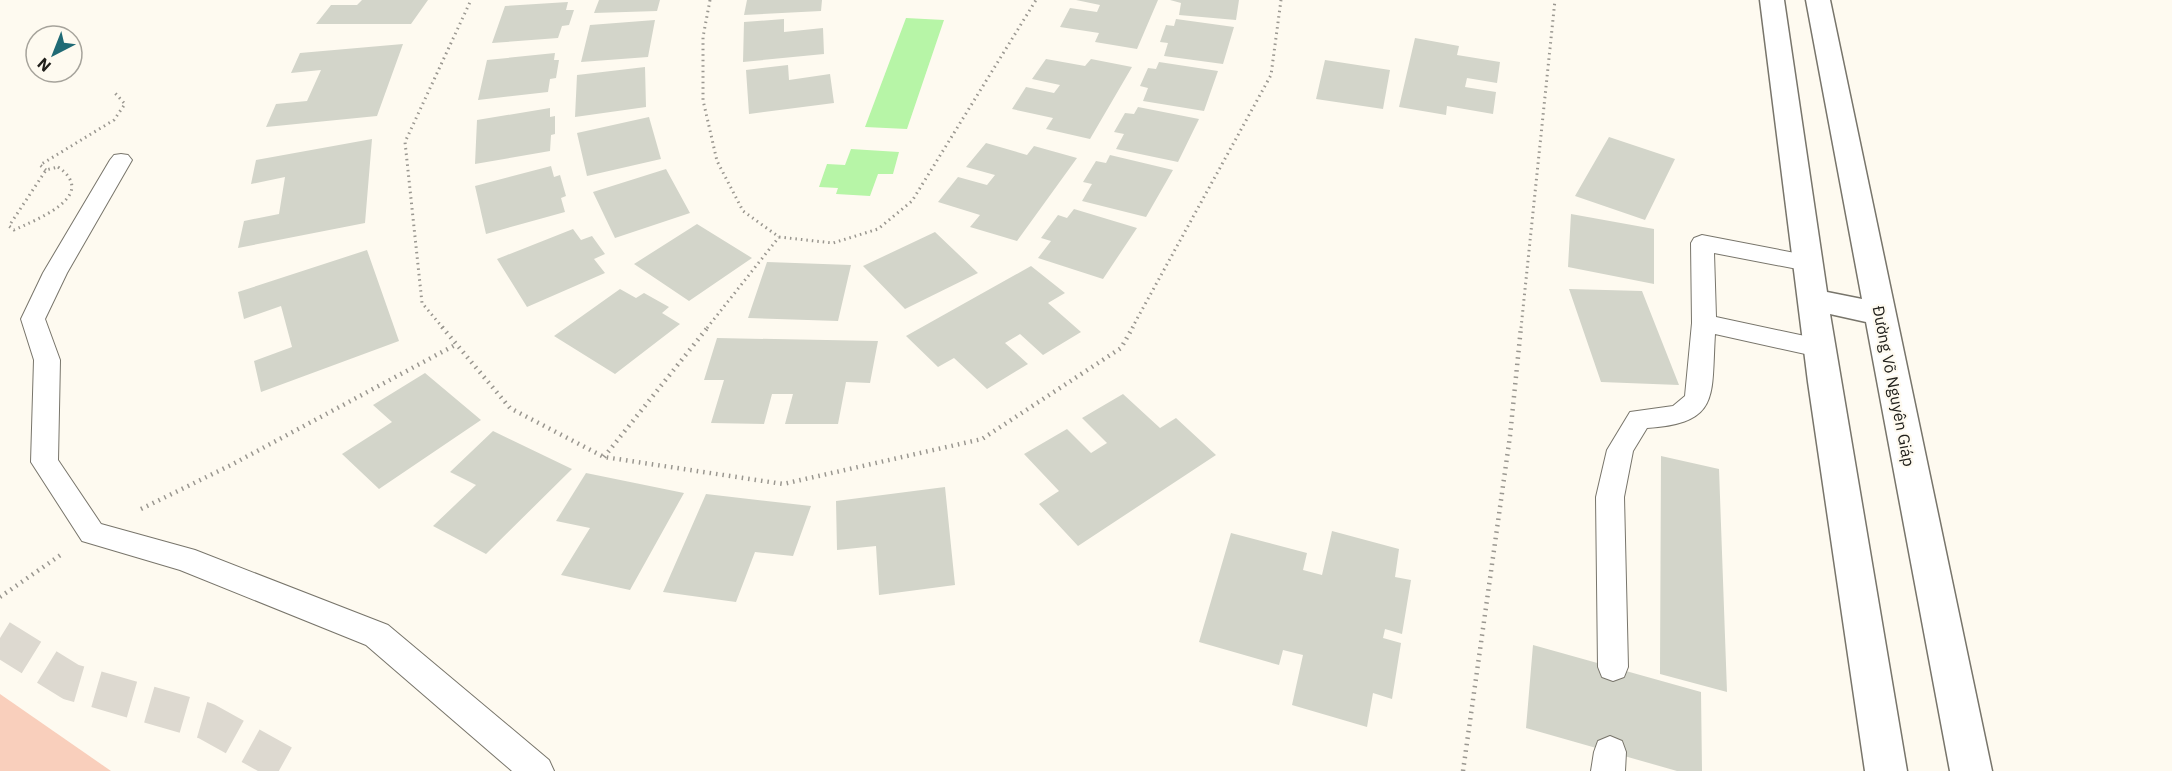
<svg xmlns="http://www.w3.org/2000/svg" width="2172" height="771" viewBox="0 0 2172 771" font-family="'IBM Plex Sans',sans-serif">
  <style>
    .green { fill: #f9cfbc }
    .water { fill: #b7f5a7 }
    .building { fill: #d3d5ca }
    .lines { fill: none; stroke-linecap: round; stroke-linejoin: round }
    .pedestrian-tunnel { stroke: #ddd9d0; stroke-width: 37; stroke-dasharray: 37 18; stroke-linecap: butt }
    .service-casing { stroke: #78756b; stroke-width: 2 }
    .secondary-casing { stroke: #78756b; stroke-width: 3 }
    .path-far1 { stroke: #9a9790; stroke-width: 3; stroke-dasharray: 1.5 4; stroke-linecap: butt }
    .path { stroke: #9a9790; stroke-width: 4.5; stroke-dasharray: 1.5 5; stroke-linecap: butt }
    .service { fill: #fff; fill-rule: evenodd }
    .secondary { fill: #fff; fill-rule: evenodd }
    .labels { text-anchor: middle; stroke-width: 4.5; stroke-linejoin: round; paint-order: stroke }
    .street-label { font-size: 16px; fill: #21201c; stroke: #fefaf0 }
  </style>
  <rect width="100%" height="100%" fill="#fefaf0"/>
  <path class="green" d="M0,694L111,771H0Z"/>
  <path class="water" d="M906,18L944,20L907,129L865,127Z
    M851,149L899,152L893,174H878L870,196L836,194L838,188L819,187L827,164L845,165Z"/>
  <path class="building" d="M362,0H428L411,24H316L331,5H357Z
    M599,0H660L657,11L594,13Z
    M747,0H822L821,11L744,15Z
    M1076,0H1158L1137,49L1095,42L1099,33L1060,27L1070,8L1097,12L1100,5Z
    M1170,0H1239L1236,20L1179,15L1181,3Z
    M568,2L566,10H574L569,25L562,26L558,38L492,43L505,6Z
    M784,19V32L823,28L824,54L743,62L744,22Z
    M1176,19L1234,27L1223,64L1164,56L1168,43L1160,42L1166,25L1174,26Z
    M655,20L648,57L581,62L590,25Z
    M1415,38L1459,46L1457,55L1500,62L1497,83L1467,78L1465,87L1496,92L1493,114L1447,106L1446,115L1399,107Z
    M403,44L377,116L266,127L276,104L307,101L321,70L291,73L300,53Z
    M555,53L554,60H559L556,78L550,79L548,92L478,100L487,60Z
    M1046,59L1085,66L1091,59L1132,67L1090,139L1046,129L1053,118L1012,109L1026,87L1054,93L1060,85L1032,79Z
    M1325,60L1390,70L1383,109L1316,99Z
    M1159,62L1218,71L1204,111L1143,101L1148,88L1140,86L1148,68L1156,69Z
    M788,65L789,80L830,74L834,103L749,114L746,70Z
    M645,67L646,107L575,117L577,75Z
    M1138,107L1199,119L1178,162L1116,149L1124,134L1114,132L1125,113L1134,114Z
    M550,108V117L555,116V134L551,135L550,151L475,164L477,120Z
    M649,117L661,159L587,176L577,133Z
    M1609,137L1675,159L1645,220L1575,196Z
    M372,139L365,223L238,248L244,221L279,214L285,177L251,184L256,160Z
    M986,143L1027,155L1034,146L1077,158L1017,241L970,227L980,215L938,202L958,177L987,185L995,175L966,167Z
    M1110,155L1173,170L1146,217L1082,201L1092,184L1083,182L1096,161L1106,163Z
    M551,166L554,177L560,175L566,196L561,198L565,212L486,234L475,186Z
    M666,169L690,213L615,238L593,192Z
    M1074,209L1137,228L1103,279L1038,258L1051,241L1041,238L1058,215L1067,218Z
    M1571,214L1654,229V284L1568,267Z
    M697,224L752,258L689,301L634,264Z
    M573,229L581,240L592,236L605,254L594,259L605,273L527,307L497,259Z
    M935,232L978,273L905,309L863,266Z
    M367,250L399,341L261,392L254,361L292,347L281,306L244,319L238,292Z
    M767,262L851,265L838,321L748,318Z
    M1031,266L1065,293L1048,303L1081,332L1043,355L1020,334L1005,343L1028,364L987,389L954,358L938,367L906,336Z
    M620,289L636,298L644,293L669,307L662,313L680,324L615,374L554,336Z
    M1569,289L1642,291L1679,385L1601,382Z
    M717,338L878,341L870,383L846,382L838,424H785L793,394H772L764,424L711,423L724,380H704Z
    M425,373L481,420L379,489L342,454L392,422L373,405Z
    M1123,394L1160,428L1176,418L1216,455L1078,546L1039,504L1059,491L1024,454L1067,429L1091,453L1107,443L1082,418Z
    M493,431L572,469L486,554L433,526L476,485L450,472Z
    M1661,456L1719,469L1727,692L1660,674Z
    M586,473L684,493L630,590L561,575L590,528L556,521Z
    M945,487L955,585L879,595L876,546L837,550L836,501Z
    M706,494L811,506L793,556L755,552L736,602L663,592Z
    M1332,531L1399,549L1395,577L1411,580L1402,634L1385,629L1383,638L1401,643L1392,699L1373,693L1367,727L1292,705L1303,655L1283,650L1279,665L1199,642L1231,533L1307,553L1303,570L1322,575Z
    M1533,645L1701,692L1702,771H1677L1526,728Z"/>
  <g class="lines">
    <path class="pedestrian-tunnel" d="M0,638L71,682L206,721L296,771"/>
    <defs>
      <path id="service" d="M121,154L128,155L132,160L67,273L45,319L60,360L58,460L101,524L195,550L388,625L549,760L554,771H512L366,645L180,570L82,541L31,462L34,360L21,319L43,273L110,160L114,155Z
        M1702,235L1816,257L1820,263L1816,269L1808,271L1714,253L1716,317L1819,339L1828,342L1831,348L1828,354L1819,357L1715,334C1711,396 1721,423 1647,428L1633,451L1624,497L1628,667L1624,677L1613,681L1602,677L1598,667L1596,497L1607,450L1630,412L1673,406L1685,396L1692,323L1691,243L1694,238Z
        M1610,736L1622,741L1626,752L1625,771H1591L1594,752L1598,741Z"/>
      <path id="secondary" d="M1760,0H1784L1827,292L1862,299L1806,0H1830L1992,771H1950L1866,322L1830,314L1907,771H1865L1808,382Z"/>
    </defs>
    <use href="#service" class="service-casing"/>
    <use href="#secondary" class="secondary-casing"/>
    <path class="path-far1" d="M710,0L703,37V100L717,161L743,211L779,237L833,243L878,229L912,201L1036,0
      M58,167C100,196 35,220 14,230L9,226L46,170Z
      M46,170L40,165L114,120L125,104L115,93
      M443,328L422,303L405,142L471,0
      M707,328L779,237
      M1132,328L1271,75L1281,0
      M1521,328L1555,0"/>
    <path class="path" d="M442,327L510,408L604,457L783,484L982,439L1121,348L1133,327
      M604,457L708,327
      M141,509L231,465L457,344
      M0,597L62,554
      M1463,771L1510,436L1521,327"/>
    <use href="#service" class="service"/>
    <use href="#secondary" class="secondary"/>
  </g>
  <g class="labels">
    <g class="street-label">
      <text transform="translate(1894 386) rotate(79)" y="6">Đường Võ Nguyên Giáp</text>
    </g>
  </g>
  <g transform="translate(54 54) rotate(222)"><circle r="28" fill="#fefaf0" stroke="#a6a39b" stroke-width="1.5"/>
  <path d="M0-4.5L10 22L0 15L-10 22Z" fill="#206a75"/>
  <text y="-9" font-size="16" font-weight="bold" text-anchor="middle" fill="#21201c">N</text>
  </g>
</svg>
